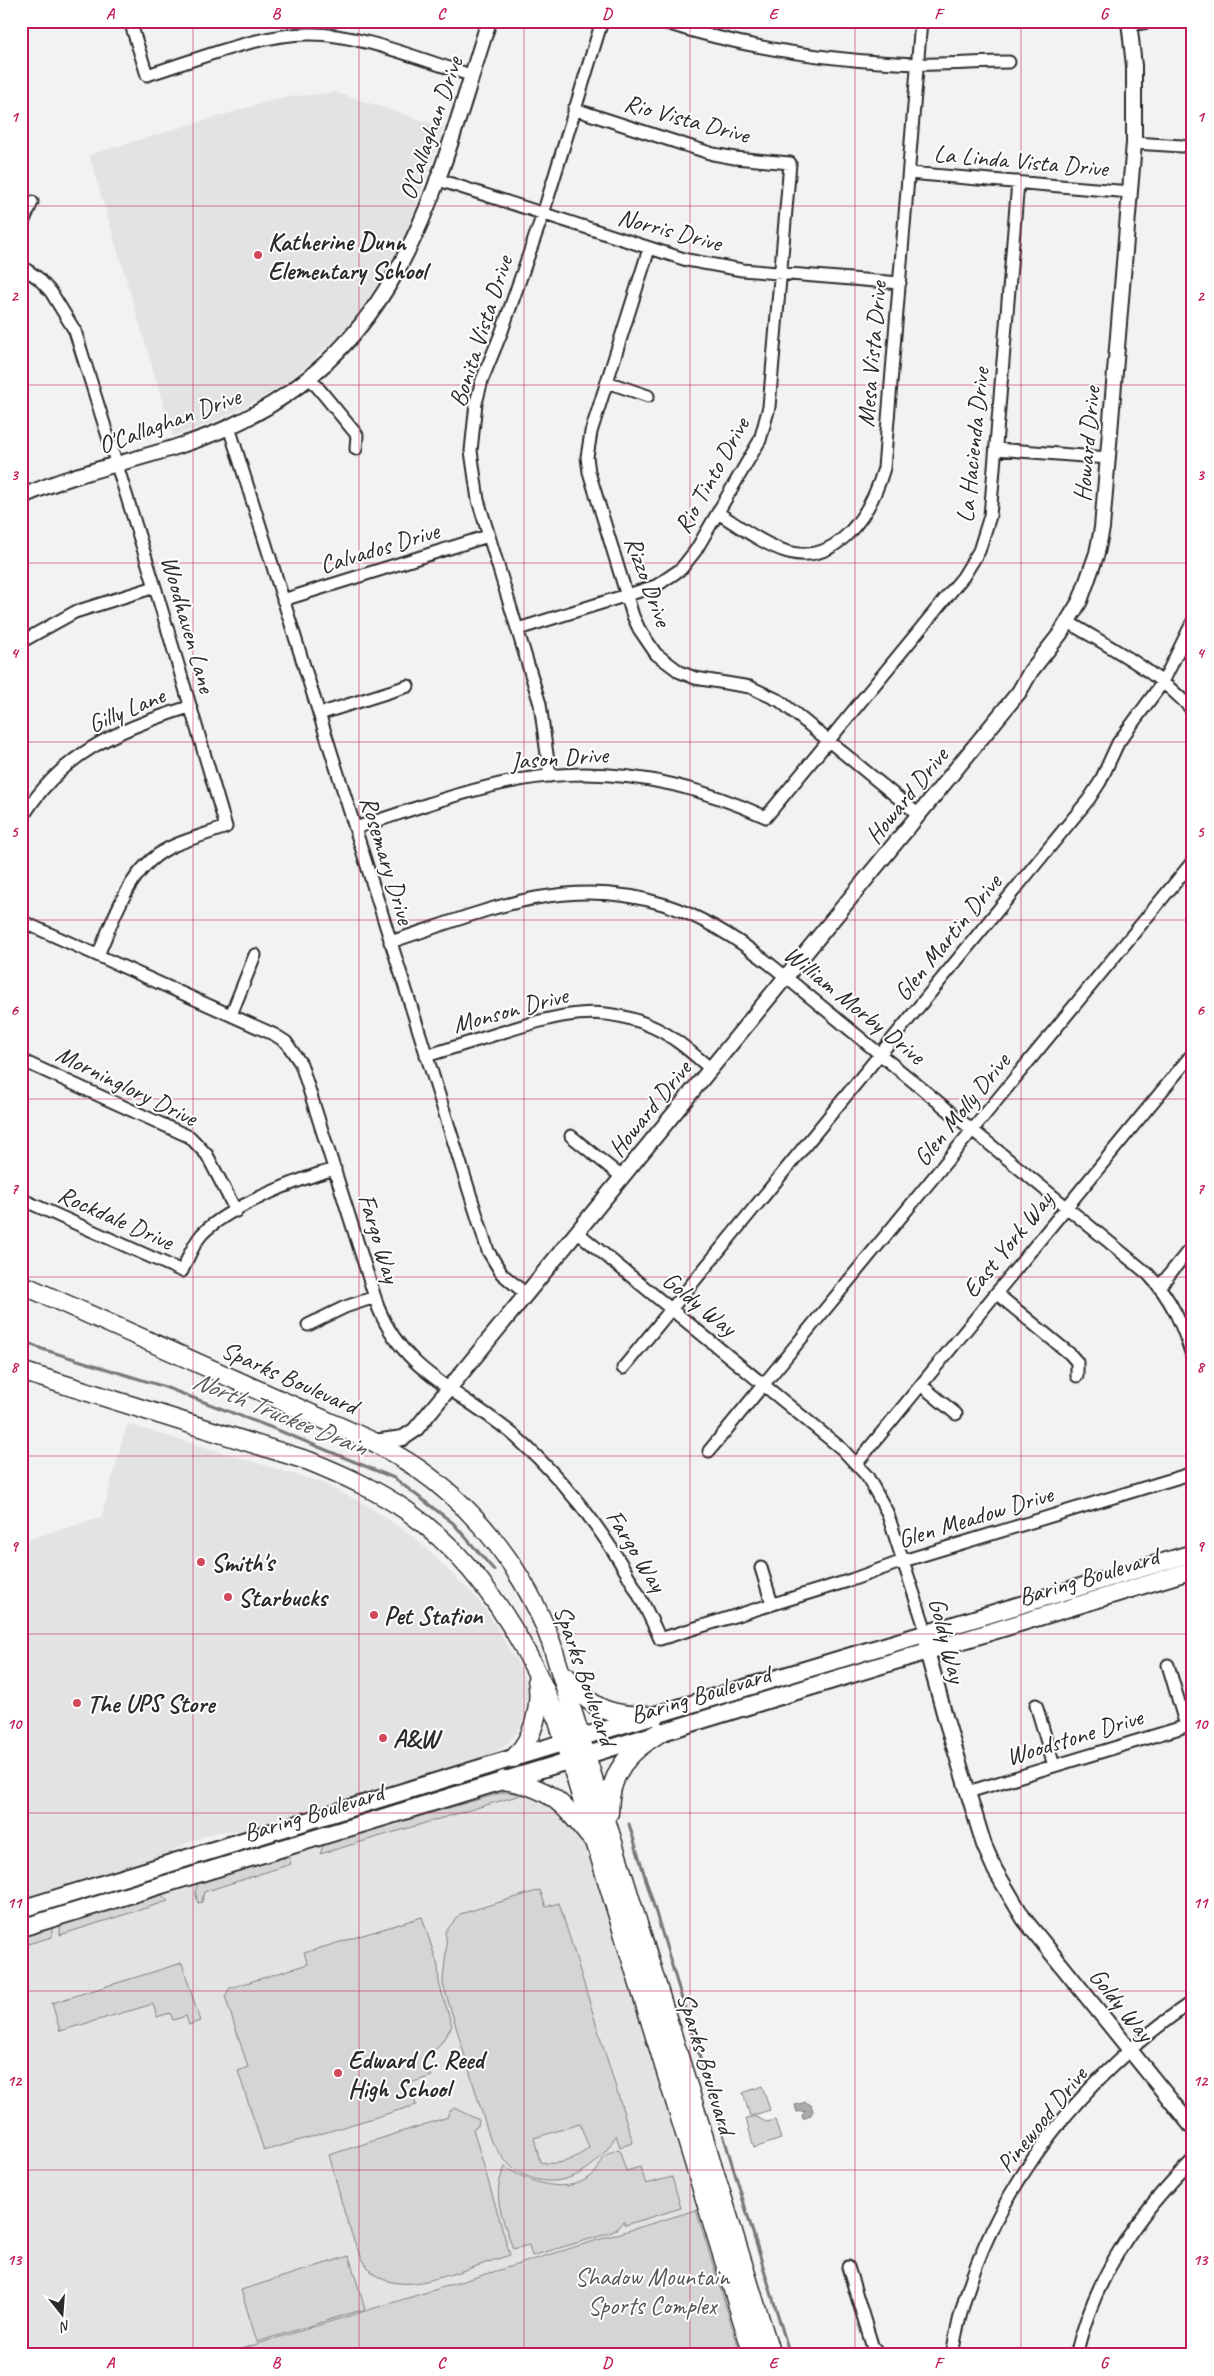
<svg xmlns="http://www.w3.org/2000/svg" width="1214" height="2376" viewBox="0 0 1214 2376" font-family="Caveat,sans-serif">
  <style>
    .built { fill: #e3e3e3 }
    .green { fill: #d5d5d5; stroke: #808080; fill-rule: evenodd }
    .water { fill: #ababab; stroke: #787878 }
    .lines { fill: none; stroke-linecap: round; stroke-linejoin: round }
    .stream { stroke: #787878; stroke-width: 3 }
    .minor-casing { stroke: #2b2b2b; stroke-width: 15 }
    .tertiary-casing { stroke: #2b2b2b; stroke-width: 18 }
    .secondary-casing { stroke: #2b2b2b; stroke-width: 20 }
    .primary-casing { stroke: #2b2b2b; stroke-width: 21 }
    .minor { stroke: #fff; stroke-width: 11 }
    .tertiary { stroke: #fff; stroke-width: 14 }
    .secondary { stroke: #fff; stroke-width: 16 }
    .primary { stroke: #fff; stroke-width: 18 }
    .grid { fill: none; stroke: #c2185b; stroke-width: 1; stroke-opacity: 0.55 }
    .poi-dot { fill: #d1495b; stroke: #fff; stroke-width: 2 }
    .labels { text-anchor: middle; stroke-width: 4; stroke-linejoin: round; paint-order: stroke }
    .street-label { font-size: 25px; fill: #2b2b2b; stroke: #fff }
    .poi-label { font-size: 25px; font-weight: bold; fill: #2b2b2b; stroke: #fff; text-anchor: start }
    .park-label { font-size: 25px; fill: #565656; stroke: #fff }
    .water-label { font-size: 26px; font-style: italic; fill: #585858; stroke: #fff }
    .neatline { fill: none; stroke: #c2185b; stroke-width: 2 }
    .grid-label { font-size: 16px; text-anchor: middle; font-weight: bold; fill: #c2185b }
  </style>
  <rect width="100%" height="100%" fill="#f2f2f2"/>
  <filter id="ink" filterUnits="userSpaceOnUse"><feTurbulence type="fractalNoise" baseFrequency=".02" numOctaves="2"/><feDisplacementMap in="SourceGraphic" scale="10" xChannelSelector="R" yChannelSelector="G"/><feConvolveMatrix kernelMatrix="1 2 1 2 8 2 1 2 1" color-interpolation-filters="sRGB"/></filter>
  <g filter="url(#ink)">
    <path class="built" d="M335,92L443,127L405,238L387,272L347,329L297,375L269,394L239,410L206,425L173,436L89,155L280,98Z
      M127,1424L320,1482L365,1504L414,1537L470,1591L489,1615L519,1665L526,1682L528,1694L521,1726L513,1737L503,1748L473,1761L245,1830L218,1832L194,1840L159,1857L21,1898V1541L101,1518Z
      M504,1787L537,1791L580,1834L590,1856L696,2210L221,2355H35L21,2351V1935Z"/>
    <path class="green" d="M504,1792L524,1794L320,1854L323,1846L327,1843Z
      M281,1858H289L291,1864L204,1892L202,1902L198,1903C196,1895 193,1889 200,1882Z
      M540,1890L546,1907L559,1903L633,2143L620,2147L616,2135C598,2171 556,2196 517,2171C505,2163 498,2151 490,2139L443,1984C443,1966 449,1949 445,1932L460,1914ZM580,2124L589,2148C573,2160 560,2166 540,2162L534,2138Z
      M162,1895L168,1901L60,1935V1925Z
      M422,1917L438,1966L439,1983L452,2026L439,2046L422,2062L432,2076L410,2083L416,2105L264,2151L238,2071L248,2067L225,1996L230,1988L308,1964L304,1953Z
      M52,1928V1937L21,1946V1937Z
      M182,1963L200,2021L189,2025L186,2016L173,2020L170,2013L157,2017L153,2004L60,2031L52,2003Z
      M762,2086L770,2110L750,2116L743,2093Z
      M454,2108L479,2120L478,2126L473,2129L510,2255C481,2264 451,2276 421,2282C407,2285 385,2284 373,2273C351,2253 338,2185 329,2155L448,2117V2113Z
      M755,2116L766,2122L775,2120L781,2139L754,2148L746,2119Z
      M619,2149L626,2171L640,2167L646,2184L672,2177L681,2208L625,2225L623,2221L616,2230L607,2234L532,2256L529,2245L513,2249C504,2221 490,2195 505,2167C528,2182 565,2195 590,2177C605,2166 596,2156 619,2149Z
      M696,2210L741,2355H221Z
      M349,2256L365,2309L257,2342L241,2290Z"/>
    <path class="water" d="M806,2102L811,2105L813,2111L810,2116L803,2119L802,2115L806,2111L797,2112L795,2105Z"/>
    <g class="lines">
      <path class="stream" d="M21,1340L42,1349L162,1386L275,1429L394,1478L453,1523L494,1570
        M629,1824L790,2355"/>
      <defs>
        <path id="minor" d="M130,21L147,75C196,60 258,34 309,34C358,33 424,61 471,75
          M660,21C743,48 830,61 917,64C948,65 978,62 1009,62
          M1129,25L1155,21
          M1134,143L1182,146
          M909,173L1130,192
          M436,179L687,260L742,270L900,283
          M21,227L32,202
          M649,249L591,432L587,457L589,472L633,616L639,629L656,654L680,672L695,678L750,687L780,701L919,815
          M21,266L38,278L51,292L75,331L155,587L226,827C210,833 192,838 175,845C130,864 116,914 98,955
          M310,378L357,435L356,449
          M607,382L648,396
          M229,427L488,1251L502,1274L526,1294
          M996,449L1108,458
          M718,513C739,526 764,545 788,552C839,566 872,510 884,468L921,21
          M283,600L488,536
          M1068,622C1111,648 1159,672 1193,711
          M518,629L656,586L681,569L696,550L760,440L769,407L790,163L735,158L713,154L574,109
          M21,642L75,612L155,587
          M319,714L408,686
          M550,776L540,704L478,500L471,451L476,403L482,380L502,331L543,214L602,21
          M21,820C60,753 119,729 189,707
          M355,828C409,811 463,790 519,780C604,764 688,781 766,817L963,577L979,551L990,516L1018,182
          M21,921L275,1035L286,1042L301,1064L378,1307C405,1375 464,1392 516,1437C580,1494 626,1561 660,1639L851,1580L903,1561L1193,1473
          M390,942C438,927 487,907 536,898C632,880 703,910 776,969L1148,1274C1172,1299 1183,1326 1193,1359
          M231,1015L255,955
          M426,1056C452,1048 477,1040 503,1032C557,1015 601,1002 655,1028C676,1038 693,1054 711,1069
          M21,1060L190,1137L207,1155L236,1211
          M571,1136L622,1177
          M21,1199L182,1271C188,1258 193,1244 202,1234C228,1207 298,1179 335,1169
          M577,1232L842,1449L867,1476L887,1512L927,1634
          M1160,1286L1193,1245
          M996,1293L1070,1354L1077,1362V1376
          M308,1325L345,1307L375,1297
          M623,1368L1089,799L1100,782L1118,743L1163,682L1193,621
          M921,1385L956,1414
          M709,1451L1193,861
          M857,1463L1193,1053
          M761,1568L772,1604
          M1168,1665L1186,1726
          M1036,1705L1054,1766
          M968,1792L1193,1724
          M848,2267L872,2345L878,2355
          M952,2355C976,2209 1072,2084 1193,2001
          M1076,2355C1095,2277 1136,2215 1193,2160"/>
        <path id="tertiary" d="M21,497C88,466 163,457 229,427C405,346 435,188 489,21
          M374,1442L403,1438L415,1430L1019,692L1031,671L1060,634L1080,601L1097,553L1102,528L1134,143V66L1129,21
          M927,1634V1651L946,1720L984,1845L995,1870L1024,1919L1193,2128"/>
        <path id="secondary" d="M21,1909L565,1742L1193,1553
          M21,1928L1193,1570"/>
        <path id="primary" d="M21,1284L374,1442C389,1451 404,1459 417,1468C479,1511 527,1574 552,1645L771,2355
          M21,1371L309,1461C343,1475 377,1490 407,1511C479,1562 526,1640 558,1721L753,2355
          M566,1676C592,1712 613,1716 655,1716
          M514,1758C534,1738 542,1706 537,1679
          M504,1780C549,1787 562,1802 590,1837
          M609,1813C609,1772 628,1752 661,1732"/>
      </defs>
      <use href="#minor" class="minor-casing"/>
      <use href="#tertiary" class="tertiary-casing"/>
      <use href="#secondary" class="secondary-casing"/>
      <use href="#primary" class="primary-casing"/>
      <use href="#minor" class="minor"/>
      <use href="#tertiary" class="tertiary"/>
      <use href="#secondary" class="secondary"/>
      <use href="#primary" class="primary"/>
    </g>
  </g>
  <path class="grid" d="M193,21V2355M359,21V2355M524,21V2355M690,21V2355M855,21V2355M1021,21V2355M21,206H1193M21,385H1193M21,563H1193M21,742H1193M21,920H1193M21,1099H1193M21,1277H1193M21,1456H1193M21,1634H1193M21,1813H1193M21,1991H1193M21,2170H1193"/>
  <g class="poi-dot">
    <circle cx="258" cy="255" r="5"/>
    <circle cx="201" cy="1562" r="5"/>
    <circle cx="228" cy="1597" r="5"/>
    <circle cx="374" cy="1615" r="5"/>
    <circle cx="77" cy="1703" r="5"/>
    <circle cx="383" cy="1738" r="5"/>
    <circle cx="338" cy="2073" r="5"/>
  </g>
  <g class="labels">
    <g class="street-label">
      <text transform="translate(687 118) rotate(15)" y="9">Rio Vista Drive</text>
      <text transform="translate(430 128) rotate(-71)" y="9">O'Callaghan Drive</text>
      <text transform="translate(1021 160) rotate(5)" y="9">La Linda Vista Drive</text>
      <text transform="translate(670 229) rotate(15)" y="9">Norris Drive</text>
      <text transform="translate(480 331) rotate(-72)" y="9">Bonita Vista Drive</text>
      <text transform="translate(871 354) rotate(-85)" y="9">Mesa Vista Drive</text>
      <text transform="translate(169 420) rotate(-20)" y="9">O'Callaghan Drive</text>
      <text transform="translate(1086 444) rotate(-85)" y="9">Howard Drive</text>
      <text transform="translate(972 445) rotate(-84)" y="9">La Hacienda Drive</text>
      <text transform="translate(711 475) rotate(-61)" y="9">Rio Tinto Drive</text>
      <text transform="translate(379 547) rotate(-17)" y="9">Calvados Drive</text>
      <text transform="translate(649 581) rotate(70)" y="9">Rizzo Drive</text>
      <text transform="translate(189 624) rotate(74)" y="9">Woodhaven Lane</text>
      <text transform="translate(126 709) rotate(-23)" y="9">Gilly Lane</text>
      <text transform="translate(559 757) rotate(-4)" y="9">Jason Drive</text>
      <text transform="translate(906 795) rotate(-51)" y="9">Howard Drive</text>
      <text transform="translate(388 860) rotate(73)" y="9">Rosemary Drive</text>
      <text transform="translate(947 937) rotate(-51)" y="9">Glen Martin Drive</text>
      <text transform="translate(855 1004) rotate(39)" y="9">William Morby Drive</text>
      <text transform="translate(510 1009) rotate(-15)" y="9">Monson Drive</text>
      <text transform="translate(127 1085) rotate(26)" y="9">Morninglory Drive</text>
      <text transform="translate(649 1108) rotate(-51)" y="9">Howard Drive</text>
      <text transform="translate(961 1109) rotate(-51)" y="9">Glen Molly Drive</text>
      <text transform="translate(116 1217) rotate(24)" y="9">Rockdale Drive</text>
      <text transform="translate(380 1238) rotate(73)" y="9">Fargo Way</text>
      <text transform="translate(1007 1244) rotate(-51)" y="9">East York Way</text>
      <text transform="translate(700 1303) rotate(39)" y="9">Goldy Way</text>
      <text transform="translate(290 1377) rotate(24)" y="9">Sparks Boulevard</text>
      <text transform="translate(975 1516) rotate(-17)" y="9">Glen Meadow Drive</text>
      <text transform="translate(637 1550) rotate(58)" y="9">Fargo Way</text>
      <text transform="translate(1088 1576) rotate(-17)" y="9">Baring Boulevard</text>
      <text transform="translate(948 1640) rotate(76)" y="9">Goldy Way</text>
      <text transform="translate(586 1675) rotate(71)" y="9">Sparks Boulevard</text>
      <text transform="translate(700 1694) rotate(-17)" y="9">Baring Boulevard</text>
      <text transform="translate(1074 1736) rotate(-17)" y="9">Woodstone Drive</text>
      <text transform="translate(313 1812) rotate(-17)" y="9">Baring Boulevard</text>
      <text transform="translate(1122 2004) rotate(51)" y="9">Goldy Way</text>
      <text transform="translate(707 2063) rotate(73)" y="9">Sparks Boulevard</text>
      <text transform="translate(1041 2119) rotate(-51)" y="9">Pinewood Drive</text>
    </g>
    <g class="poi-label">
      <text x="268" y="250">Katherine Dunn<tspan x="268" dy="29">Elementary School</tspan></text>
      <text x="211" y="1571">Smith's</text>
      <text x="238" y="1606">Starbucks</text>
      <text x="384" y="1624">Pet Station</text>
      <text x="87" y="1712">The UPS Store</text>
      <text x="393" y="1747">A&amp;W</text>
      <text x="348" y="2068">Edward C. Reed<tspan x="348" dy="29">High School</tspan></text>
    </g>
    <g class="park-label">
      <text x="652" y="2285">Shadow Mountain<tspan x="652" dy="29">Sports Complex</tspan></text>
    </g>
    <g class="water-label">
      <text transform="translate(280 1413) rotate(22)" y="9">North Truckee Drain</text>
    </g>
  </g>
  <rect width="1214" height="2376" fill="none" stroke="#fff" stroke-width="55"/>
  <g transform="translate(62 2314) rotate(163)" stroke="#ffffff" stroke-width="4" paint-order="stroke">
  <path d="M0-4L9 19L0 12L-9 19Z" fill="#2b2b2b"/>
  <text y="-8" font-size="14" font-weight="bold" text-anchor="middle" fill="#2b2b2b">N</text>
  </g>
  <rect x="28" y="28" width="1158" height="2320" class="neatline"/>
  <g class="grid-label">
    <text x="110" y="19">A</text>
    <text x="276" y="19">B</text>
    <text x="441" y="19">C</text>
    <text x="607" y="19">D</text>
    <text x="773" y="19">E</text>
    <text x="938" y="19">F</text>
    <text x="1104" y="19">G</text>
    <text x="14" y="122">1</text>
    <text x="1200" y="122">1</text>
    <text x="14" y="301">2</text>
    <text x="1200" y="301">2</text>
    <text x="14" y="480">3</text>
    <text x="1200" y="480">3</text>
    <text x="14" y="658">4</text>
    <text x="1200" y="658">4</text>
    <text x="14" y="837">5</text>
    <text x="1200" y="837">5</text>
    <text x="14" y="1015">6</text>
    <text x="1200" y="1015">6</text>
    <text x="14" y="1194">7</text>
    <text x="1200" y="1194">7</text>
    <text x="14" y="1372">8</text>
    <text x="1200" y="1372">8</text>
    <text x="14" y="1551">9</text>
    <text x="1200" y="1551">9</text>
    <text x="14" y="1729">10</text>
    <text x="1200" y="1729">10</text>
    <text x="14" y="1908">11</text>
    <text x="1200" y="1908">11</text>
    <text x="14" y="2086">12</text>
    <text x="1200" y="2086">12</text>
    <text x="14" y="2265">13</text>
    <text x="1200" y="2265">13</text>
    <text x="110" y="2368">A</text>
    <text x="276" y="2368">B</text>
    <text x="441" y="2368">C</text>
    <text x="607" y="2368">D</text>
    <text x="773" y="2368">E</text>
    <text x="938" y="2368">F</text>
    <text x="1104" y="2368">G</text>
  </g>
</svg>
